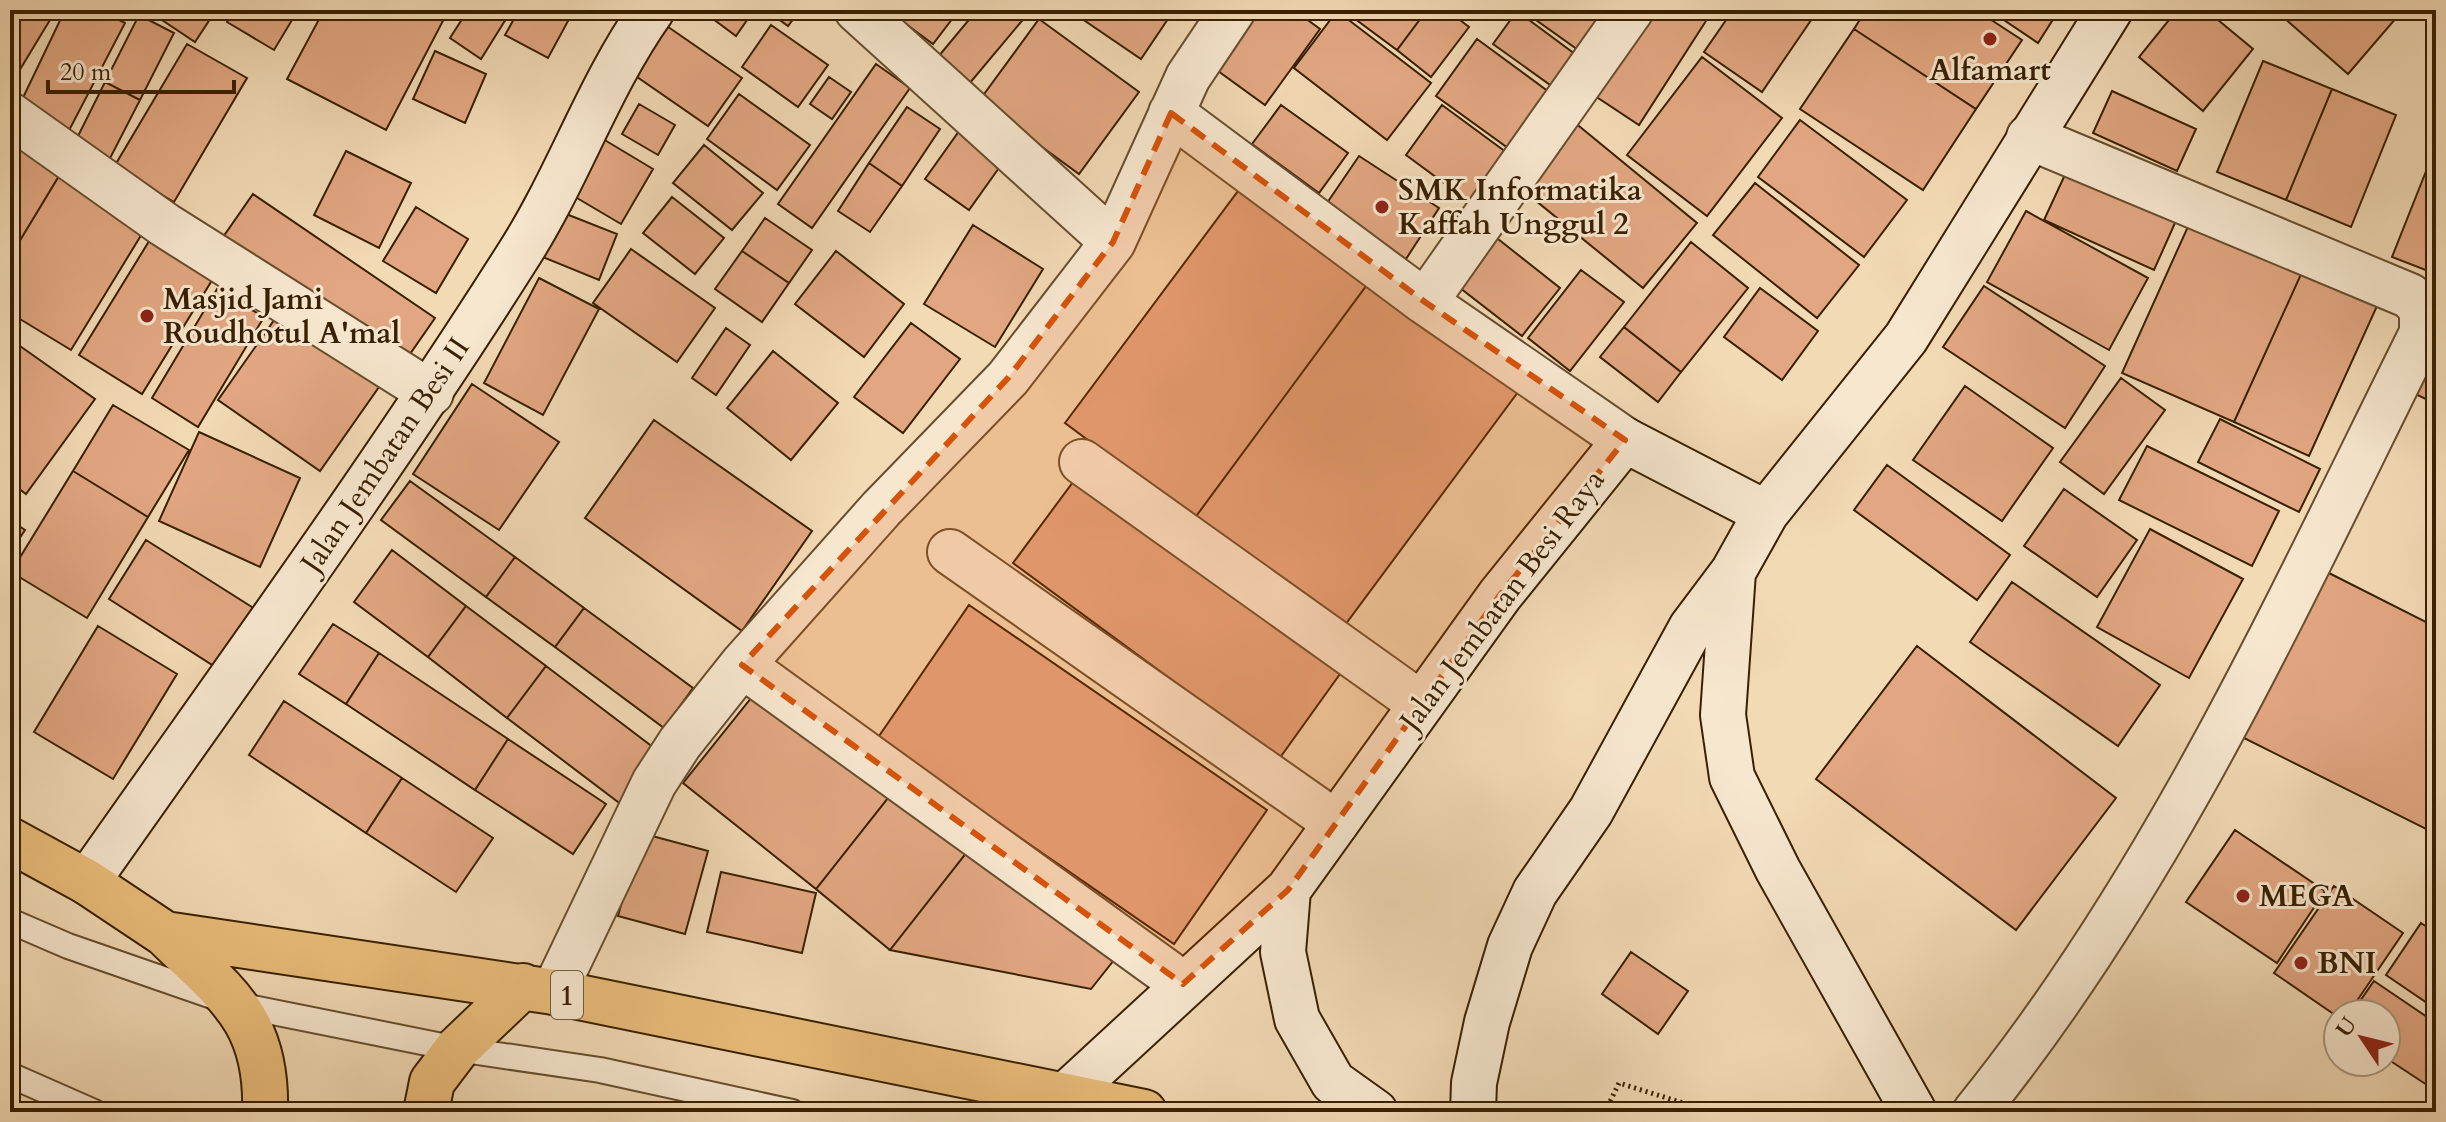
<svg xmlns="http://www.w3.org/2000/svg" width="2446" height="1122" viewBox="0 0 2446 1122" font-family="Cardo,serif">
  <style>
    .building { fill: #e2a782; stroke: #392001; stroke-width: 2 }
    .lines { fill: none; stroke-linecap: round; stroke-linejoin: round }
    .lane-casing { stroke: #674e2e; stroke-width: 28 }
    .street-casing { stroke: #674e2e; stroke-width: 48 }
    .secondary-casing { stroke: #392001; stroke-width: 48 }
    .highway-casing { stroke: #392001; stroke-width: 48 }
    .path { stroke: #392001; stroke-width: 5; stroke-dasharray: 2 4; stroke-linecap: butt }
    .lane { stroke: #f7e7cf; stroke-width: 24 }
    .street { stroke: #f7e7cf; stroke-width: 44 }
    .secondary { stroke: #f7e7cf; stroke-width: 44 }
    .highway { stroke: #e9bd7a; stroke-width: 44 }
    .marked { fill: #d6530b; fill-opacity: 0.2; stroke: #d6530b; stroke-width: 6; stroke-dasharray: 16 10; stroke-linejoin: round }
    .poi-dot { fill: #8f2418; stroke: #f7e7cf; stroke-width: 3 }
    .labels { text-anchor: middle; stroke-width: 6; stroke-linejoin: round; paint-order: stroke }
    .shield { fill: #f7e7cf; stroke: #725c3f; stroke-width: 2 }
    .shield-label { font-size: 28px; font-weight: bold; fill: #392001 }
    .poi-label { font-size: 30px; font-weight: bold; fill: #392001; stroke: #f7e7cf; text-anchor: start }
    .street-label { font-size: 30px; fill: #392001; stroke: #f7e7cf }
  </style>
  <rect width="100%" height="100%" fill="#f2dab5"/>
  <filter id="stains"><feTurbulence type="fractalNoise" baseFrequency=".0025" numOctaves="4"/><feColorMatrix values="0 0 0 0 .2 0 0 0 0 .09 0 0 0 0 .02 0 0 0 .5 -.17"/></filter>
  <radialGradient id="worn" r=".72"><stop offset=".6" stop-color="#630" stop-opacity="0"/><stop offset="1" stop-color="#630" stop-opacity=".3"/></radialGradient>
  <path class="building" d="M10,10H56L13,81L10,79Z
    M65,10H100L125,23L63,142L19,106Z
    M147,10H216L195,42Z
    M234,10H298L274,50L227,22Z
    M324,10H431L445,17L386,130L287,79Z
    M468,10H493L506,19L481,59L450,38Z
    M519,10H574L548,58L505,35Z
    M701,10H754L736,36Z
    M766,10H800L788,26Z
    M887,10H959L933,44Z
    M977,10H1031L964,90L933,63Z
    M1069,10H1174L1141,59Z
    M1245,10H1294L1320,29L1265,105L1207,63Z
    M1343,10H1427L1397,50Z
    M1427,10H1447L1469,27L1431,77L1397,50Z
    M1522,10H1604L1581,52Z
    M1637,10H1713L1639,125L1586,90Z
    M1733,10H1818L1762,92L1704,52Z
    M1866,10H1976L2022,40L1976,109L1854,29Z
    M1989,10H2059L2038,43Z
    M2177,10H2206L2253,49L2203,111L2139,57Z
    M2275,10H2403L2348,74Z
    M1337,11L1431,83L1387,140L1294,68Z
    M1517,11L1583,60L1560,92L1493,44Z
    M139,15L174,33L140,100L105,82Z
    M1039,19L1139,92L1079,174L979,101Z
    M661,22L742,78L708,126L627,70Z
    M771,25L828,65L798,107L742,67Z
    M1854,29L1976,109L1923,190L1800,109Z
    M1477,39L1549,92L1508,148L1436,96Z
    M187,44L247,78L174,202L114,167Z
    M435,51L486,74L465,123L413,99Z
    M1702,57L1782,118L1707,216L1627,155Z
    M2263,61L2332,89L2286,200L2217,172Z
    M876,64L910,88L812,228L778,204Z
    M829,77L851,92L832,119L810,104Z
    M105,82L140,100L104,170L70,152Z
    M2332,89L2396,115L2351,227L2286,200Z
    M2112,91L2196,129L2177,171L2093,133Z
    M739,94L810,145L777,190L707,139Z
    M639,104L675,125L658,155L622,134Z
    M1281,105L1348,153L1319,193L1252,144Z
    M1442,105L1514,158L1478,208L1406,155Z
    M907,107L940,129L902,186L869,163Z
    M1568,117L1697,223L1643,288L1514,183Z
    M1800,120L1907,200L1864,257L1758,177Z
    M962,127L1006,158L969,210L925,179Z
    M10,133L65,166L10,257Z
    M593,133L653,169L621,224L560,188Z
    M704,145L763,193L732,230L673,183Z
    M2436,146V274L2392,257Z
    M346,151L411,183L379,248L314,215Z
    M1359,156L1439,208L1406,259L1325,206Z
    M869,163L902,186L870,232L838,211Z
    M65,166L151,219L71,350L10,313V257Z
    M2069,166L2179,214L2154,270L2044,220Z
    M1247,179L1375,274L1194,519L1065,423Z
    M1755,183L1859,265L1817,318L1713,235Z
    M253,194L435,318L403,364L221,240Z
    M672,197L724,238L695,274L643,233Z
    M416,207L468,239L436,293L383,261Z
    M551,208L617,234L599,280L533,253Z
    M2026,211L2148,278L2109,350L1987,282Z
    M2195,211L2307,261L2234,422L2122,373Z
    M765,218L812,250L789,283L742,251Z
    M973,225L1043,269L995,347L924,304Z
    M1493,235L1560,288L1522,336L1455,284Z
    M151,238L214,277L142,394L79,355Z
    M1691,242L1748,288L1681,372L1624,327Z
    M631,249L715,308L677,362L593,303Z
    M742,251L789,283L762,322L715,289Z
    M836,251L904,304L864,357L795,304Z
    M2307,261L2382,295L2309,456L2234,422Z
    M1581,270L1624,302L1570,371L1528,338Z
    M1375,274L1524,384L1342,629L1194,519Z
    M539,278L599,309L543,415L484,383Z
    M1984,286L2105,366L2065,428L1943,347Z
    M1760,288L1818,331L1782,380L1724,337Z
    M217,289L264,317L198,427L152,398Z
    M284,306L386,377L320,471L218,400Z
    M911,323L960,359L903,433L854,397Z
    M1624,327L1681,372L1658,402L1600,357Z
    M726,328L750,345L716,395L692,378Z
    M2436,331V404L2407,390Z
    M10,339L95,399L26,494L10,482Z
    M773,351L838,403L791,460L727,408Z
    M2121,378L2165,410L2104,494L2060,462Z
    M472,384L559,442L499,530L413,474Z
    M1965,386L2053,448L2002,521L1913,460Z
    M113,405L189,450L148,517L73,471Z
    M2220,419L2320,469L2299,512L2198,462Z
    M654,420L812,531L742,631L585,518Z
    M199,432L300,478L260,567L159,521Z
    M2147,446L2279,511L2252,566L2119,500Z
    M1887,465L2010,555L1977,600L1854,510Z
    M73,471L148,517L87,618L11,572Z
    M1076,478L1340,674L1279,759L1013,563Z
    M410,481L515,557L486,597L381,520Z
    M2064,489L2137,540L2097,597L2024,546Z
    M10,520L25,530L10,553Z
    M2150,529L2243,579L2189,678L2097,627Z
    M146,540L255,609L217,668L109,599Z
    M392,550L466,606L428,657L354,602Z
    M515,557L584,608L555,647L486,597Z
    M2319,568L2436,627V834L2236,734Z
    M2012,582L2160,685L2118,746L1970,642Z
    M969,605L1267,810L1174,944L877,739Z
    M466,606L546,666L507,718L428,657Z
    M584,608L693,688L664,728L555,647Z
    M333,624L379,653L346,704L299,674Z
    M98,626L177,674L113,779L34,732Z
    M1917,646L2116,798L2016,930L1816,779Z
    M379,653L508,739L475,790L346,704Z
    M546,666L662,754L622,805L507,718Z
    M764,682L896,788L816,889L683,783Z
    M284,701L402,778L366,833L249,755Z
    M508,739L606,804L573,854L475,790Z
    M402,778L493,838L456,892L366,833Z
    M896,788L971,847L890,950L816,889Z
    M2235,830L2325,891L2277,963L2186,902Z
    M641,833L708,851L685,934L618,916Z
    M971,847L1114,960L1091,989L890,950Z
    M721,872L816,893L802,953L707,932Z
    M2334,886L2403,933L2348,1014L2338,1017L2274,973Z
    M2421,923L2436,933V1009L2386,975Z
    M1631,952L1688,991L1658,1034L1602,994Z
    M2374,981L2436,1023V1072L2427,1085L2386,1058V1014H2351Z"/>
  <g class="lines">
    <defs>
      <path id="lane" d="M10,921L68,946L238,1005L457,1049L600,1070L792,1112
        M10,1075L94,1112"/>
      <path id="street" d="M857,10L1113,242
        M1171,113L1425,302L1625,440
        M10,115L165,225L431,393
        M1425,302L1631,10
        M1082,462L1421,704
        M950,552L1336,823
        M742,665L1183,984
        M554,992L654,783L680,743L742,665L881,509L1008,378L1113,242L1188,77L1233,10
        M1975,1112C2164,879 2289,600 2422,333V309L2410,296L2029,137"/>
      <path id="secondary" d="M1733,572L1723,715L1732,777L1778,870L1914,1112
        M87,882C233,674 383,469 519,254C569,176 598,86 652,10
        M1288,890L1283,952L1297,1019L1333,1082L1375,1112
        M1067,1094L1288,890L1500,595L1625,440L1766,513
        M1473,1112L1474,1083L1487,1022L1510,946L1535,892L1591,811L1691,628L1733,572L1766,513L1906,338L2110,10"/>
      <path id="highway" d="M10,840L87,882L165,934L554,992L1144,1112
        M165,934C226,994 268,1019 265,1112
        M426,1112L432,1082L457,1049L523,986"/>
    </defs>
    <use href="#lane" class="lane-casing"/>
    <use href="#street" class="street-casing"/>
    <use href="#secondary" class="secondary-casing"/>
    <use href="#highway" class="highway-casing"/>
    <path class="path" d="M1605,1112L1619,1083L1712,1112"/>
    <use href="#lane" class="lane"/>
    <use href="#street" class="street"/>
    <use href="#secondary" class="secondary"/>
    <use href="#highway" class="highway"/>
  </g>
  <path class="marked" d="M1171,113L1425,302L1625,440L1500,595L1288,890L1183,984L742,665L1008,378L1113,242Z"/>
  <g class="poi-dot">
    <circle cx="1990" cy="39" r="8"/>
    <circle cx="1382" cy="207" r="8"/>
    <circle cx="147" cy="316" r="8"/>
    <circle cx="2243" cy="896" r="8"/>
    <circle cx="2301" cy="963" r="8"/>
  </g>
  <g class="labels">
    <rect class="shield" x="551" y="971" width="32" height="48" rx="6"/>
    <g class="shield-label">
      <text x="567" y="1005">1</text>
    </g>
    <g class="poi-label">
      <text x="1990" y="80" text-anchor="middle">Alfamart</text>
      <text x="1398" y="200">SMK Informatika<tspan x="1398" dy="34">Kaffah Unggul 2</tspan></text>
      <text x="163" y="309">Masjid Jami<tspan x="163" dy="34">Roudhotul A'mal</tspan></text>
      <text x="2259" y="906">MEGA</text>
      <text x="2317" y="973">BNI</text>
    </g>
    <g class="street-label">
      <text transform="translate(385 455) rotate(-56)" y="10">Jalan Jembatan Besi II</text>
      <text transform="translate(1502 600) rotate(-53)" y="10">Jalan Jembatan Besi Raya</text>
    </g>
  </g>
  <rect width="2446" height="1122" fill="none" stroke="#f2dab5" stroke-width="40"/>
  <rect x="12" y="12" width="2422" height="1098" fill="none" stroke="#392001" stroke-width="4"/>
  <rect x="20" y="20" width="2406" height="1082" fill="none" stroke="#392001" stroke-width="2"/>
  <g transform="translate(2362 1038) rotate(305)"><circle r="38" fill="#f7e7cf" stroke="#ab977d" stroke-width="2"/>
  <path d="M0-6L14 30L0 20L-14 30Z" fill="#8f2418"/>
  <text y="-12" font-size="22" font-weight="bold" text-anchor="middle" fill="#392001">U</text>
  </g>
  <path d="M48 80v12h186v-12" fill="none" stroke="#392001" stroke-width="4"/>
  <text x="60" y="80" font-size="24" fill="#392001" stroke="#f7e7cf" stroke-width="6" paint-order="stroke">20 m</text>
  <rect width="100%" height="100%" filter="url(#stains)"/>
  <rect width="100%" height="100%" fill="url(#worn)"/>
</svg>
